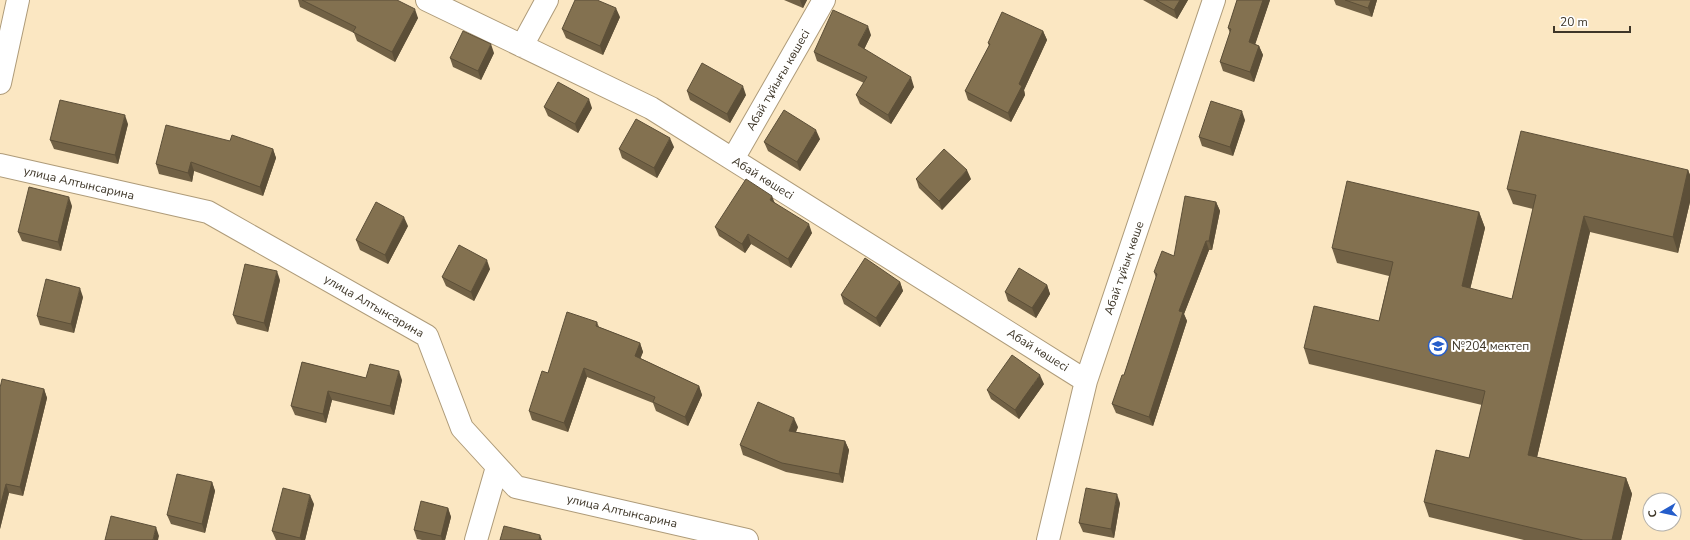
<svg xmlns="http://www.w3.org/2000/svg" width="1690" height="540" viewBox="0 0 1690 540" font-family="'Nunito Sans',sans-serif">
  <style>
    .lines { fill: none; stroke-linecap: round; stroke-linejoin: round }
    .minor-casing { stroke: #ae9b79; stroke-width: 24 }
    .minor { stroke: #fff; stroke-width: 22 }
    .wall { fill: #716145 }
    .shaded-wall { fill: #5c4f38 }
    .building { fill: #837150; stroke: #5c4f38 }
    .labels { text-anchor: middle; stroke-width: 4; stroke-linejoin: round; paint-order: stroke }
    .street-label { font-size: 12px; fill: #3e3628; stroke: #fff }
    .poi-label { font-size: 12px; fill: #3e3628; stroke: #fff; text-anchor: start }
  </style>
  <rect width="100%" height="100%" fill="#fbe7c2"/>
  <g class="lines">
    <defs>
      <path id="minor" d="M427,0L651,108L1086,381
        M522,46L547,0
        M0,83L18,0
        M733,159L824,0
        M0,165L208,212L427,336L462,428L516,487L747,540
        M476,540L497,467
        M1048,540L1086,381L1214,0"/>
    </defs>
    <use href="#minor" class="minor-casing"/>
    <use href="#minor" class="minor"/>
  </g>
  <path class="wall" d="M298,0H397L418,18L395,62L357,41L354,33L300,7Z
    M784,0H807L803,8Z
    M1143,0H1188L1177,19Z
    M1237,0H1270L1255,44L1259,46L1263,55L1254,82L1223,71L1220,62L1230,33L1228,28Z
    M1334,0H1377L1372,17L1336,5Z
    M620,17L603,55L566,38L562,29Z
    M1043,31L1047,40L1024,90L1025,95L1011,122L968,100L965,91L989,46L988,43Z
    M871,35L864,49L914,87L891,124L860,104L856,95L864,83L817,61L814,52Z
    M494,53L481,80L453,67L450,58Z
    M687,91L746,95L730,123L690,100Z
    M544,107L592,108L578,133L548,116Z
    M1245,120L1233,156L1202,146L1199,137Z
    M128,124L118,164L54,149L50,140Z
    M820,139L800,171L768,151L764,142Z
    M230,141L273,149L276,158L263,196L194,171L192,182L159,174L156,164Z
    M674,147L657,178L622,158L619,149Z
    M1688,170L1690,175V202L1678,253L1590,232L1537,457L1626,478L1632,494L1621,540H1524L1429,517L1424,502L1469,458L1482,405L1309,364L1304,348L1379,321L1389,276L1337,263L1332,248L1479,212L1485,228L1470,289L1512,299L1533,209L1513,204L1507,189Z
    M916,179H971L942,210L919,188Z
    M774,202L812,233L791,268L751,244L745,253L719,236L715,227Z
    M1216,202L1220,211L1212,250H1209L1184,314L1187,321L1153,426L1116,413L1112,404L1124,375L1156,278L1154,272L1174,256Z
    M72,206L61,251L22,241L18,232Z
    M408,226L388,264L360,250L356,240Z
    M490,269L474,301L446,286L442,277Z
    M280,280L268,332L237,324L233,315Z
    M900,282L903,291L880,327L844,304L841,295Z
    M1047,285L1050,294L1036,318L1008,301L1005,292Z
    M83,297L74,333L40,325L37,316Z
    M597,322L599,327L640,343L643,352L640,358L699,386L702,395L688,426L656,411L653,403L587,377L568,432L532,420L529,411L548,373Z
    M302,362L366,378L402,380L394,415L332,400L326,423L295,415L291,406Z
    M1044,384L1019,419L991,399L987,390Z
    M0,388L44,389L47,398L23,496L9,493L0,529Z
    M798,427L796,432L845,441L849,450L843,483L786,472L743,455L740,445Z
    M212,482L215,491L205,533L171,524L167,515Z
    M1120,503L1114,538L1083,532L1079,523Z
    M314,504L305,540H276L272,531Z
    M448,508L451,517L445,540H422L417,539L414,530Z"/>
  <path class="shaded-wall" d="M800,0H807L803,8Z
    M1180,0H1188L1177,19L1174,10Z
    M1263,0H1270L1253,51L1249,42Z
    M1371,0H1377L1372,17L1368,8Z
    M616,8L620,17L603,55L600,46Z
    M415,9L418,18L395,62L392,52Z
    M868,26L871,35L862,54L858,45Z
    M1043,31L1047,40L1024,90L1025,95L1011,122L1008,113L1019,84Z
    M491,44L494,53L481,80L478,71Z
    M1259,46L1263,55L1254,82L1250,72Z
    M911,77L914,87L891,124L888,115Z
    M743,86L746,95L730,123L727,114Z
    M589,99L592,108L578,133L575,124Z
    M1242,111L1245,120L1233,156L1230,147Z
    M125,115L128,124L118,164L115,155Z
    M816,130L820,139L800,171L797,162Z
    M670,138L674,147L657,178L654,168Z
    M273,149L276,158L263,196L260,187Z
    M191,162L194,171L192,182L188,173Z
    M967,170L971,179L942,210L939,201Z
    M1688,170L1690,175V202L1678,253L1673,237Z
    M772,196L776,206L770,200Z
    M69,197L72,206L61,251L58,242Z
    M1216,202L1220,211L1212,250L1209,241Z
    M1479,212L1485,228L1467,302L1462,286Z
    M1584,216L1590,232L1534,470L1528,455Z
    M404,217L408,226L388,264L385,255Z
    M809,224L812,233L791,268L788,259Z
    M748,234L751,244L745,253L742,244Z
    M1206,241L1209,250L1184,314L1187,321L1153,426L1149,417L1179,311Z
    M487,260L490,269L474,301L471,292Z
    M277,271L280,280L268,332L264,323Z
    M900,282L903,291L880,327L876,318Z
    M1047,285L1050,294L1036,318L1032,308Z
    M80,288L83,297L74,333L71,324Z
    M640,343L643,352L638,365L635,356Z
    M584,368L587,377L568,432L564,423Z
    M399,371L402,380L394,415L390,406Z
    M1040,375L1044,384L1019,419L1015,410Z
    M699,386L702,395L688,426L685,417Z
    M44,389L47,398L23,496L20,487Z
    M328,391L332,400L326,423L323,414Z
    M794,418L798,427L792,440L789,431Z
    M845,441L849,450L843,483L839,474Z
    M1626,478L1632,494L1621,540H1612Z
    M212,482L215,491L205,533L202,524Z
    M6,484L9,493L0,529V507Z
    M1117,494L1120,503L1114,538L1111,529Z
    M310,495L314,504L305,540H301L300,538Z
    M448,508L451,517L445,540H442L441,536Z
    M156,527L159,536L158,540H153Z
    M540,535L542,540H539Z"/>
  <path class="building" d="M302,0H397L415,9L392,52L353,32L356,27Z
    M575,0H597L616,8L600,46L562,29Z
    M1156,0H1180L1174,10Z
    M1237,0H1263L1249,42L1259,46L1250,72L1220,62L1231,29L1228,28Z
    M1345,0H1371L1368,8Z
    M833,10L868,26L858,45L911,77L888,115L856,95L867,77L814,52Z
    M1002,12L1043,31L1019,84L1022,86L1008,113L965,91L990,44L988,43Z
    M463,31L491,44L478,71L450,58Z
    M702,63L743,86L727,114L687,91Z
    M558,82L589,99L575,124L544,107Z
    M60,100L125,115L115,155L50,140Z
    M1211,101L1242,111L1230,147L1199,137Z
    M784,110L816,130L797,162L764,142Z
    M636,119L670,138L654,168L619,149Z
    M166,125L230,141L232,135L273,149L260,187L191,162L188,173L156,164Z
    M1521,131L1688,170L1673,237L1584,216L1528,455L1626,478L1612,540H1583L1424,502L1436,450L1469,458L1485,391L1304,348L1314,306L1379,321L1393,262L1332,248L1347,181L1479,212L1462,286L1512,299L1536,195L1507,189Z
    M944,149L967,170L939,201L916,179Z
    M746,179L772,196L770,200L809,224L788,259L748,234L742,244L715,227Z
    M29,187L69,197L58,242L18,232Z
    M1185,196L1216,202L1209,241H1206L1179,311L1183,312L1149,417L1112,404L1122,375H1124L1157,274L1154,272L1162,251L1174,256Z
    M376,202L404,217L385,255L356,240Z
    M459,245L487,260L471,292L442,277Z
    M865,258L900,282L876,318L841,295Z
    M245,264L277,271L264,323L233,315Z
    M1019,268L1047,285L1032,308L1005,292Z
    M46,279L80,288L71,324L37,316Z
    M567,312L597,322L596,326L640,343L635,356L699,386L685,417L653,402L655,397L584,368L564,423L529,411L542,371L548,373Z
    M1012,355L1040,375L1015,410L987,390Z
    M302,362L366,378L370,364L399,371L390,406L328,391L323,414L291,406Z
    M2,379L44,389L20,487L6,484L0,507V388Z
    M758,402L794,418L789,431L845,441L839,474L782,463L740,445Z
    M177,474L212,482L202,524L167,515Z
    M283,488L310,495L300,538L272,531Z
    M1086,488L1117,494L1111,529L1079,523Z
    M421,501L448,508L441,536L414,530Z
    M111,516L156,527L153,540H105Z
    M504,526L540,535L539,540H500Z"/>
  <defs>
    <symbol id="school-ring" viewBox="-11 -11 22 22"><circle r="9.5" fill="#fff" stroke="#255dca" stroke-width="1.5"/><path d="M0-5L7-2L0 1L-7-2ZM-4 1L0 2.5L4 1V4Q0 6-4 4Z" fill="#255dca"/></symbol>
  </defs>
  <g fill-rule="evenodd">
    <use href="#school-ring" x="1427" y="335" width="22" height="22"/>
  </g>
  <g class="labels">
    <g class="street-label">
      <text transform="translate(778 80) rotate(-60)" y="4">Абай тұйығы көшесі</text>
      <text transform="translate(763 178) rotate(32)" y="4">Абай көшесі</text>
      <text transform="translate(79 183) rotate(13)" y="4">улица Алтынсарина</text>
      <text transform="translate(1124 268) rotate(-71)" y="4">Абай тұйық көше</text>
      <text transform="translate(374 306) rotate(30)" y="4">улица Алтынсарина</text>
      <text transform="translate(1038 350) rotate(32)" y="4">Абай көшесі</text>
      <text transform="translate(622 511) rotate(13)" y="4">улица Алтынсарина</text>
    </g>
    <g class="poi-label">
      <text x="1452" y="350">№204 мектеп</text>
    </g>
  </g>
  <g transform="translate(1662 512) rotate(261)"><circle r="19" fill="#ffffff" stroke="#b2afa9"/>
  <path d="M0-3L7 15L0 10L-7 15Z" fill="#255dca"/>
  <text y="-6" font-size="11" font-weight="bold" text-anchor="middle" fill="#3e3628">С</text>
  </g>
  <path d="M1554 26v6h76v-6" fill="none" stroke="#3e3628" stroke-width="2"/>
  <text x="1560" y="26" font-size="12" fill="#3e3628" stroke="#ffffff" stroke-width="3" paint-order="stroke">20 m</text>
</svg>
